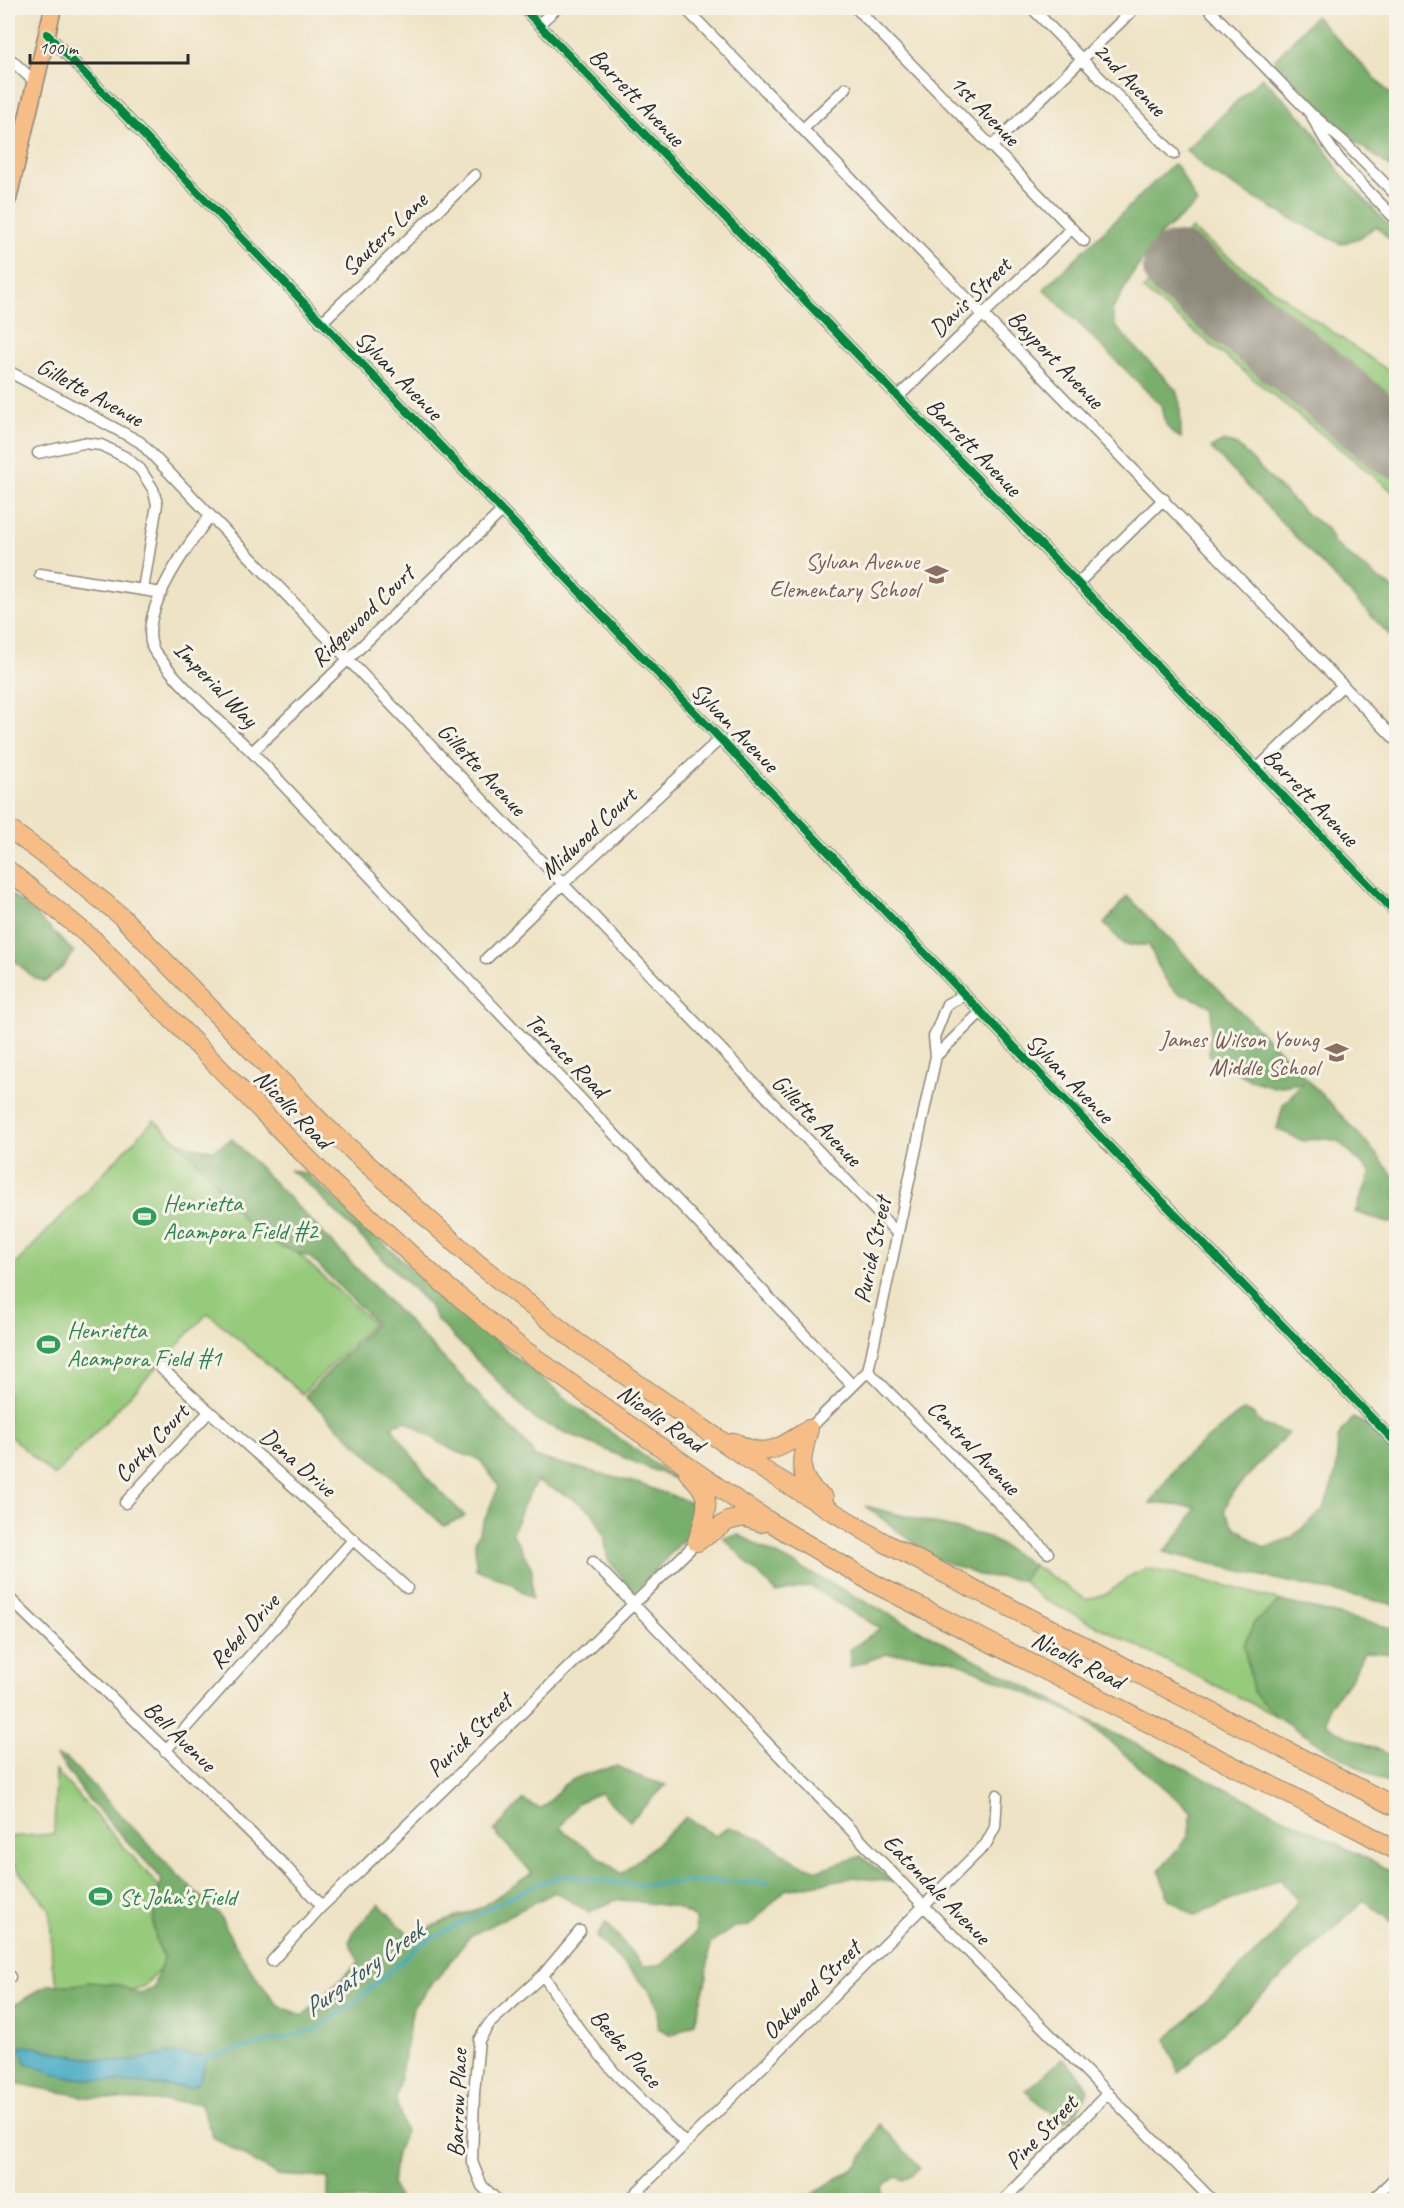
<svg xmlns="http://www.w3.org/2000/svg" width="1404" height="2208" viewBox="0 0 1404 2208" font-family="Caveat,sans-serif">
  <style>
    .green { fill: #97cb7c; stroke: #617b54; stroke-width: 1.5 }
    .forest { fill: #79af6c; stroke: #526d4c; stroke-width: 1.5; fill-rule: evenodd }
    .water { fill: #45abc5; stroke: #386b78; stroke-width: 1.5 }
    .lines { fill: none; stroke-linecap: round; stroke-linejoin: round }
    .stream { stroke: #45abc5; stroke-width: 3 }
    .runway { stroke: #8c8778; stroke-width: 70 }
    .street-casing { stroke: #8c8778; stroke-width: 13 }
    .primary-casing { stroke: #8c8778; stroke-width: 19 }
    .highway-casing { stroke: #8c8778; stroke-width: 20 }
    .street { stroke: #fff; stroke-width: 10 }
    .primary { stroke: #f6be86; stroke-width: 16 }
    .highway { stroke: #f6be86; stroke-width: 18 }
    .cycleway-casing { stroke: #f7f3e8; stroke-width: 11 }
    .cycleway { stroke: #00873e; stroke-width: 8 }
    .labels { text-anchor: middle; stroke-width: 6; stroke-linejoin: round; paint-order: stroke }
    .street-label { font-size: 24px; fill: #2b2b2b; stroke: #f7f3e8 }
    .education-label { font-size: 24px; fill: #785e54; stroke: #f7f3e8; text-anchor: end }
    .leisure-label { font-size: 24px; fill: #27864d; stroke: #f7f3e8; text-anchor: start }
    .water-label { font-size: 26px; font-style: italic; fill: #345861; stroke: #f7f3e8 }
  </style>
  <rect width="100%" height="100%" fill="#f7f3e8"/>
  <filter id="ink" filterUnits="userSpaceOnUse"><feTurbulence type="fractalNoise" baseFrequency=".0167" numOctaves="2"/><feDisplacementMap in="SourceGraphic" scale="12" xChannelSelector="R" yChannelSelector="G"/><feConvolveMatrix kernelMatrix="1 2 1 2 8 2 1 2 1" color-interpolation-filters="sRGB"/></filter>
  <filter id="wash" filterUnits="userSpaceOnUse"><feTurbulence type="fractalNoise" baseFrequency=".008" numOctaves="4" result="noise"/><feDisplacementMap in="SourceGraphic" scale="24" xChannelSelector="R" yChannelSelector="G"/><feGaussianBlur stdDeviation="1.35" result="paint"/><feColorMatrix in="noise" values="0 0 0 0 0 0 0 0 0 0 0 0 0 0 0 0 0 1.4 0 .05"/><feComposite in="paint" operator="in"/></filter>
  <g filter="url(#wash)">
    <rect width="100%" height="100%" fill="#eee3c5"/>
    <path class="green" d="M1191,229L1298,308L1396,376V494L1143,290Z
      M154,1120L373,1323L302,1394L208,1313L54,1476L8,1434V1272Z
      M1033,1565L1086,1600L1108,1593L1132,1575L1147,1568L1228,1586L1281,1601L1254,1623L1244,1645L1276,1716L1041,1598L1022,1580Z
      M56,1771L157,1884L171,1914L163,1966L144,1986L108,1999L60,1993L52,1965L50,1910L8,1858V1837L54,1834Z"/>
    <path class="forest" d="M1315,16L1396,100V171L1358,144L1274,61Z
      M1262,77L1310,126L1341,174L1396,233V246L1376,226L1361,237L1341,244L1288,217L1211,173L1186,150Z
      M1173,164L1178,167L1197,203L1160,235L1132,275L1112,311L1115,326L1176,390L1180,404L1181,438C1167,431 1163,421 1161,405L1044,289Z
      M1224,441L1237,445L1305,513L1326,527L1334,543L1381,581L1396,590V642L1211,448Z
      M8,892L33,912L74,952L63,967L45,982L35,978L8,956Z
      M1127,896L1306,1078L1367,1143L1396,1179V1222L1389,1223L1355,1212L1371,1173L1338,1141L1321,1138L1303,1141L1277,1129L1283,1105L1302,1083L1274,1087L1250,1080L1209,1055L1212,1007C1201,1000 1192,999 1180,994C1166,988 1155,959 1149,945H1125L1104,924Z
      M232,1139L530,1448L535,1457L640,1484L694,1504L697,1516L690,1533L634,1592L608,1560L604,1534L592,1512L574,1499L537,1481C526,1495 520,1516 512,1532L532,1569V1599L513,1584L476,1569L475,1542L499,1486L480,1460L452,1450L406,1421L391,1426L430,1481L465,1516L444,1526L305,1396L376,1323L311,1258L257,1237L204,1168L177,1141L196,1148L214,1150Z
      M289,1170L307,1174L436,1291L579,1409L677,1480L536,1420L437,1320L428,1304L305,1181Z
      M1243,1410L1253,1414L1263,1425L1288,1433L1232,1493L1224,1511L1234,1526L1264,1548L1291,1538L1324,1509L1336,1472L1338,1437L1353,1418L1372,1427L1396,1452V1605L1266,1577L1164,1552L1185,1527L1196,1507L1150,1503L1181,1460Z
      M865,1506L988,1537L1033,1565L1022,1580L978,1575L933,1557Z
      M739,1535L1062,1705L1081,1717L1376,1863L1396,1875V1925L1364,1900L1178,2073L1167,2039L1275,1934L1298,1901L1280,1879L1195,1916L1168,1898L1159,1870L1188,1837L1192,1812L1081,1717L952,1660L911,1654H887L850,1667V1650L880,1628L810,1586L777,1593L723,1537Z
      M1281,1601L1396,1629V1654L1364,1652L1352,1677L1329,1706L1326,1724L1342,1734L1396,1757V1788L1327,1749L1276,1716L1253,1692L1244,1645L1254,1623Z
      M57,1756L67,1759L181,1878L219,1914L231,1938L258,1980L278,2005L303,2016L359,1962L349,1942L356,1928L379,1904L409,1935L480,1908L532,1873L494,1831L523,1800L540,1809C552,1803 556,1790 567,1783C582,1773 602,1770 618,1766L637,1776L666,1785L630,1821L600,1793L577,1803L560,1828L622,1874L686,1817L715,1836L729,1827L760,1838L798,1863L818,1870L861,1856L892,1882L854,1877L785,1890L749,1926L734,1927L710,1944L707,1976L695,2023L672,2035L658,2028V2008L649,1990L597,1937L606,1922L643,1966L662,1965L696,1932L695,1918L676,1907L634,1901L616,1900L589,1912L555,1892L470,1936L447,1966L413,2007L396,2100L405,2131L395,2158L392,2185L399,2200H328V2178L276,2175L213,2137L200,2103L92,2098L8,2082V1998L15,2005L47,1985H73L89,1982L117,1985L141,1994L153,1988L164,1957C147,1930 154,1907 162,1879L88,1799ZM33,2047L79,2057L123,2062L175,2053L200,2081L190,2088L64,2077Z
      M1063,2058L1083,2080L1088,2090L1076,2113L1063,2122L1025,2091Z
      M880,2124L920,2168L904,2180L896,2177L883,2186L881,2200H846L838,2194L824,2200H803L858,2165Z"/>
    <path class="water" d="M21,2046L33,2047L79,2057L123,2062L175,2053L207,2057L200,2082L190,2088L64,2077L26,2063Z"/>
    <g class="lines">
      <path class="stream" d="M8,2048L25,2053
        M204,2058L316,2030L350,2006L421,1944L534,1885L562,1876L640,1885L704,1881L769,1883"/>
      <path class="runway" d="M1178,267L1396,443"/>
    </g>
  </g>
  <g filter="url(#ink)">
    <g class="lines">
      <defs>
        <path id="street" d="M523,8L1396,913
          M685,8L1396,740
          M856,8L1084,241
          M1032,8L1174,154
          M1208,8L1311,114C1330,156 1364,187 1396,219
          M539,24L557,8
          M47,34L1109,1146L1396,1443
          M8,57L36,83
          M1314,116L1345,143L1396,195
          M804,128L846,88
          M991,147L1135,8
          M321,323L475,175
          M8,371L140,442L897,1233
          M899,396L1071,229
          M38,453L83,443L101,445L125,457L140,469L153,489L157,504L143,590
          M210,516C189,544 140,609 152,646C153,651 159,657 162,661C188,694 222,723 252,752L852,1385
          M40,574L162,593
          M1078,583L1164,499
          M252,752L502,511
          M1257,769L1343,685
          M486,959L563,884L720,739
          M965,995L947,1004L934,1037L936,1056L981,1012
          M161,1368L407,1588
          M868,1371L1048,1553
          M809,1429L868,1371L936,1056
          M125,1503L209,1412
          M593,1562L925,1907L1212,2200
          M8,1597L285,1866L322,1906
          M165,1751L354,1539
          M272,1961L322,1906L361,1870L697,1542
          M8,1974L10,1977
          M543,1975L579,2029L614,2072L685,2143
          M497,2200L482,2186L472,2162L474,2093L479,2040L489,2024L543,1975L580,1931
          M629,2200L986,1844L995,1827L997,1795
          M1004,2200L1108,2093
          M1372,2200L1396,2177"/>
        <path id="primary" d="M8,199L53,8"/>
        <path id="highway" d="M8,828L62,868L121,916L324,1125L476,1262L578,1343L767,1472L885,1543L1396,1807
          M8,870L94,940L333,1184L440,1281L515,1343L616,1416L738,1501L786,1532L875,1584L1367,1834L1396,1851
          M809,1429C801,1458 794,1479 824,1498
          M735,1442C765,1461 783,1446 809,1429
          M688,1473C716,1498 706,1511 697,1542
          M697,1542L728,1521L744,1517L762,1523"/>
      </defs>
      <use href="#street" class="street-casing"/>
      <use href="#primary" class="primary-casing"/>
      <use href="#highway" class="highway-casing"/>
      <use href="#street" class="street"/>
      <use href="#primary" class="primary"/>
      <use href="#highway" class="highway"/>
      <defs>
        <path id="cycleway" d="M523,8L1396,913
          M47,34L1109,1146L1396,1443"/>
      </defs>
      <use href="#cycleway" class="cycleway-casing"/>
      <use href="#cycleway" class="cycleway"/>
    </g>
  </g>
  <defs>
    <symbol id="school-bare" viewBox="-9 -9 18 18"><path d="M0-5L7-2L0 1L-7-2ZM-4 1L0 2.5L4 1V4Q0 6-4 4Z" fill="#8d6e63" stroke="#f7f3e8" stroke-width="2.5" paint-order="stroke"/></symbol>
    <symbol id="stadium-bare" viewBox="-9 -9 18 18"><path d="M0-5a6.5 5 0 1 0 0 10a6.5 5 0 1 0 0-10ZM-3.5-1.8h7v3.6h-7Z" fill="#2e9e5b" stroke="#f7f3e8" stroke-width="2.5" paint-order="stroke"/></symbol>
  </defs>
  <g fill-rule="evenodd">
    <use href="#school-bare" x="920" y="558" width="33" height="33"/>
    <use href="#school-bare" x="1320" y="1036" width="33" height="33"/>
    <use href="#stadium-bare" x="128" y="1200" width="33" height="33"/>
    <use href="#stadium-bare" x="32" y="1328" width="33" height="33"/>
    <use href="#stadium-bare" x="84" y="1880" width="33" height="33"/>
  </g>
  <g class="labels">
    <g class="street-label">
      <text transform="translate(1130 79) rotate(46)" y="8">2nd Avenue</text>
      <text transform="translate(637 97) rotate(46)" y="8">Barrett Avenue</text>
      <text transform="translate(985 110) rotate(46)" y="8">1st Avenue</text>
      <text transform="translate(384 234) rotate(-44)" y="8">Sauters Lane</text>
      <text transform="translate(970 297) rotate(-44)" y="8">Davis Street</text>
      <text transform="translate(1056 359) rotate(46)" y="8">Bayport Avenue</text>
      <text transform="translate(399 375) rotate(46)" y="8">Sylvan Avenue</text>
      <text transform="translate(90 392) rotate(29)" y="8">Gillette Avenue</text>
      <text transform="translate(974 447) rotate(46)" y="8">Barrett Avenue</text>
      <text transform="translate(362 616) rotate(-44)" y="8">Ridgewood Court</text>
      <text transform="translate(216 684) rotate(46)" y="8">Imperial Way</text>
      <text transform="translate(735 727) rotate(46)" y="8">Sylvan Avenue</text>
      <text transform="translate(482 769) rotate(47)" y="8">Gillette Avenue</text>
      <text transform="translate(1311 797) rotate(46)" y="8">Barrett Avenue</text>
      <text transform="translate(588 833) rotate(-43)" y="8">Midwood Court</text>
      <text transform="translate(567 1055) rotate(46)" y="8">Terrace Road</text>
      <text transform="translate(1070 1078) rotate(46)" y="8">Sylvan Avenue</text>
      <text transform="translate(293 1109) rotate(46)" y="8">Nicolls Road</text>
      <text transform="translate(817 1120) rotate(46)" y="8">Gillette Avenue</text>
      <text transform="translate(872 1250) rotate(-78)" y="8">Purick Street</text>
      <text transform="translate(661 1418) rotate(35)" y="8">Nicolls Road</text>
      <text transform="translate(151 1443) rotate(-47)" y="8">Corky Court</text>
      <text transform="translate(974 1447) rotate(46)" y="8">Central Avenue</text>
      <text transform="translate(298 1462) rotate(41)" y="8">Dena Drive</text>
      <text transform="translate(244 1631) rotate(-48)" y="8">Rebel Drive</text>
      <text transform="translate(1078 1660) rotate(27)" y="8">Nicolls Road</text>
      <text transform="translate(469 1735) rotate(-44)" y="8">Purick Street</text>
      <text transform="translate(180 1736) rotate(44)" y="8">Bell Avenue</text>
      <text transform="translate(937 1889) rotate(46)" y="8">Eatondale Avenue</text>
      <text transform="translate(811 1990) rotate(-45)" y="8">Oakwood Street</text>
      <text transform="translate(626 2048) rotate(49)" y="8">Beebe Place</text>
      <text transform="translate(457 2103) rotate(-88)" y="8">Barrow Place</text>
      <text transform="translate(1041 2132) rotate(-46)" y="8">Pine Street</text>
    </g>
    <g class="education-label">
      <text x="919" y="569">Sylvan Avenue<tspan x="919" dy="28">Elementary School</tspan></text>
      <text x="1319" y="1047">James Wilson Young<tspan x="1319" dy="28">Middle School</tspan></text>
    </g>
    <g class="leisure-label">
      <text x="163" y="1211">Henrietta<tspan x="163" dy="28">Acampora Field #2</tspan></text>
      <text x="67" y="1338">Henrietta<tspan x="67" dy="28">Acampora Field #1</tspan></text>
      <text x="119" y="1905">St John's Field</text>
    </g>
    <g class="water-label">
      <text transform="translate(363 1969) rotate(-36)" y="9">Purgatory Creek</text>
    </g>
  </g>
  <rect width="1404" height="2208" fill="none" stroke="#f7f3e8" stroke-width="30"/>
  <path d="M30 54v9h158v-9" fill="none" stroke="#2b2b2b" stroke-width="3"/>
  <text x="39" y="54" font-size="18" fill="#2b2b2b" stroke="#f7f3e8" stroke-width="4.5" paint-order="stroke">100 m</text>
</svg>
